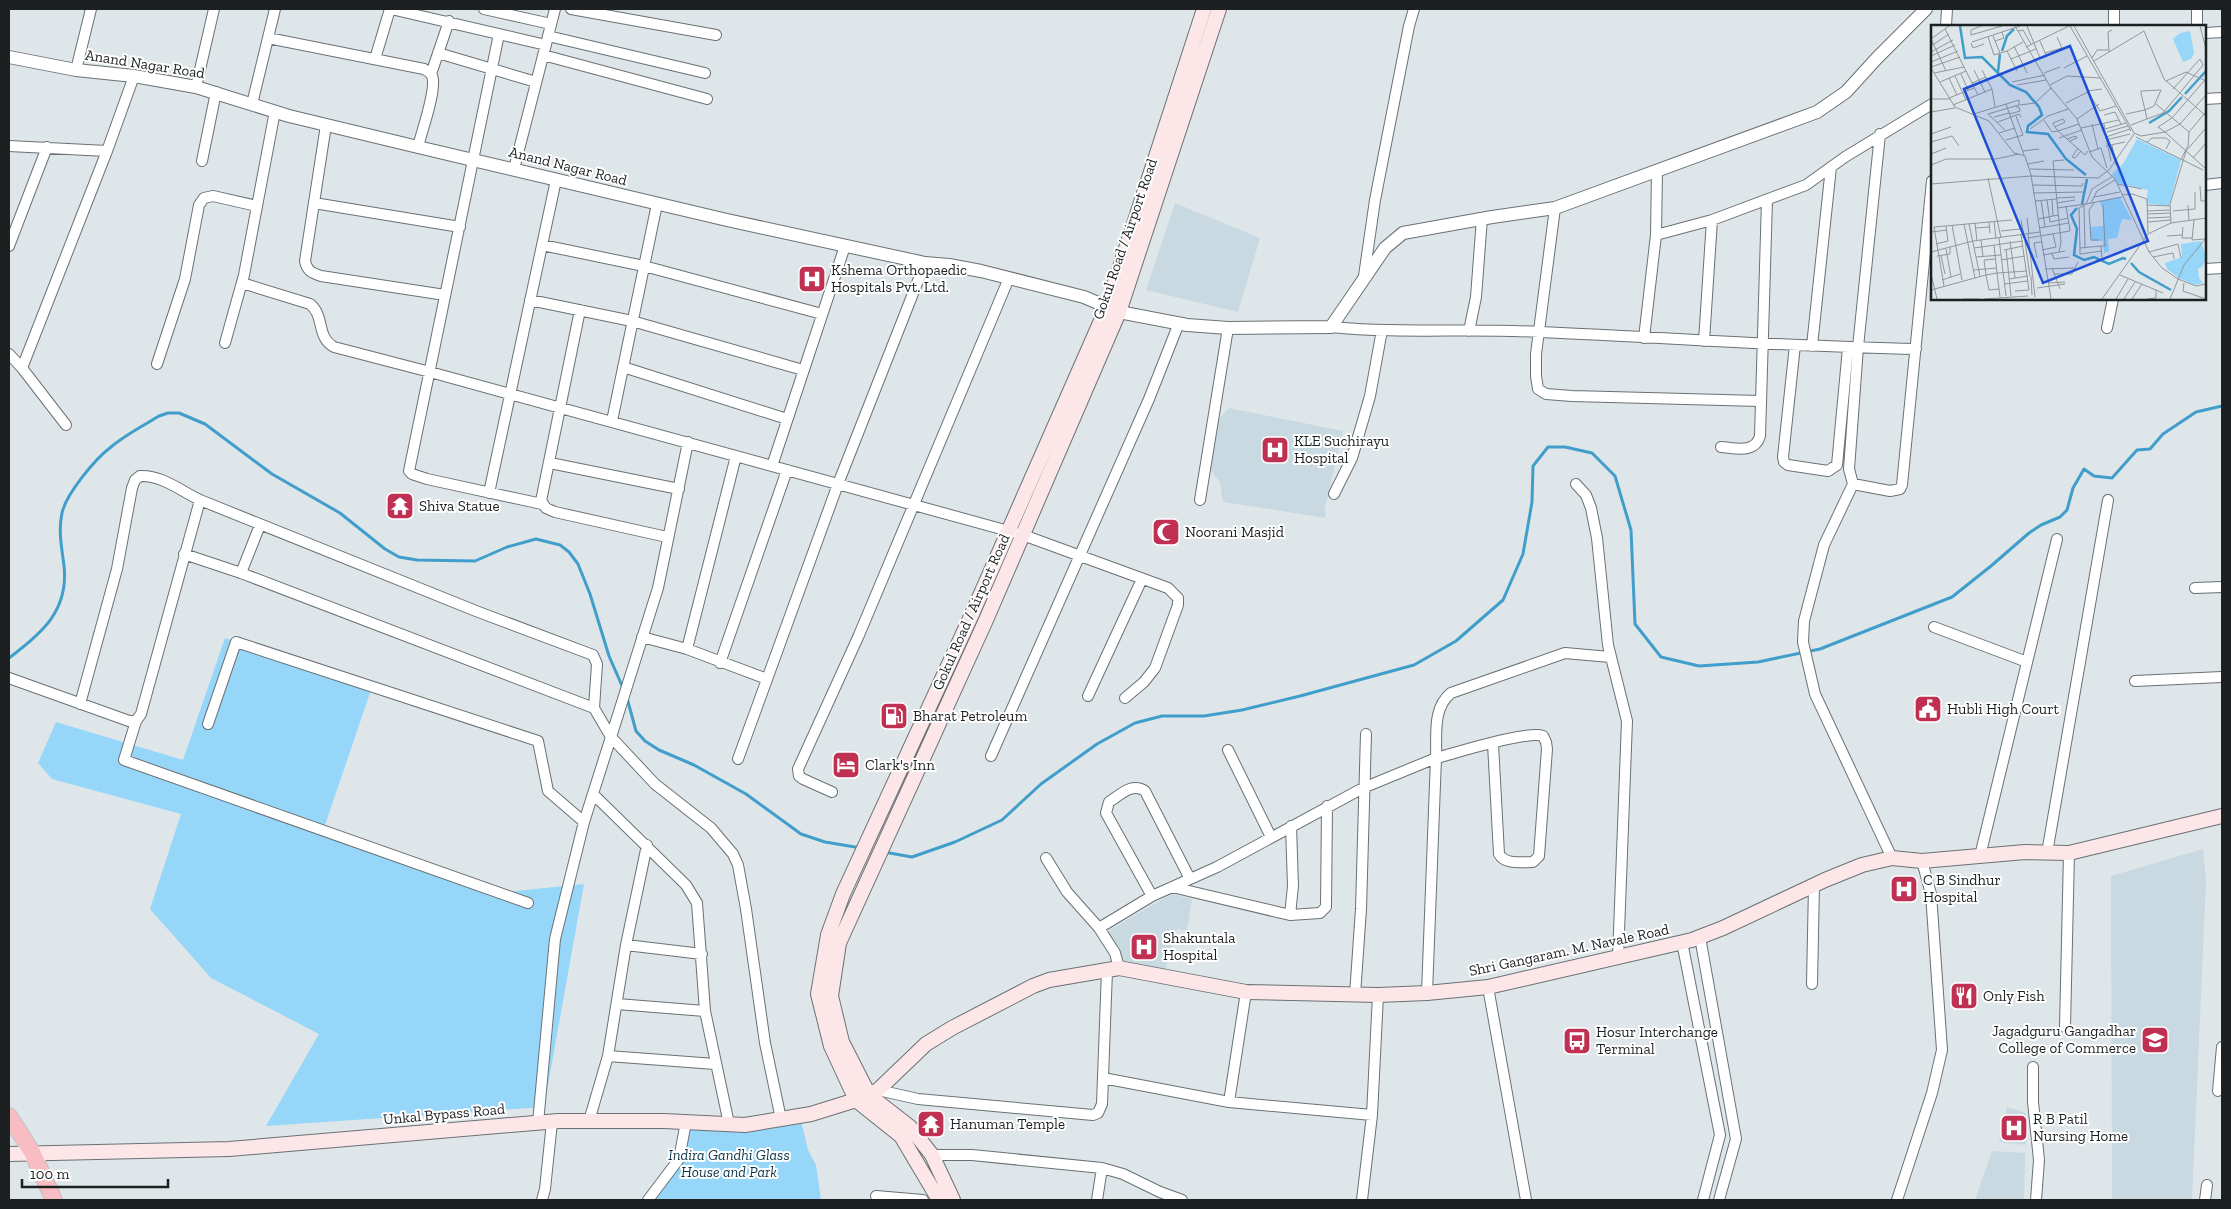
<svg xmlns="http://www.w3.org/2000/svg" width="2231" height="1209" viewBox="0 0 2231 1209" font-family="'Zilla Slab',serif">
  <style>
    .built { fill: #c9d9e1 }
    .green { fill: #96d6f9 }
    .lines { fill: none; stroke-linecap: round; stroke-linejoin: round }
    .stream { stroke: #419ecb; stroke-width: 3 }
    .minor-casing { stroke: #6a7175; stroke-width: 12 }
    .tertiary-casing { stroke: #6a7175; stroke-width: 14 }
    .secondary-casing { stroke: #6a7175; stroke-width: 16 }
    .trunk-casing { stroke: #c0c1c1; stroke-width: 18 }
    .minor { stroke: #fff; stroke-width: 10 }
    .tertiary { stroke: #fff; stroke-width: 12 }
    .secondary { stroke: #fce6e8; stroke-width: 14 }
    .trunk { stroke: #f8bcc3; stroke-width: 16 }
    .labels { text-anchor: middle; stroke-width: 4; stroke-linejoin: round; paint-order: stroke }
    .street-label { font-size: 15px; fill: #1d2021; stroke: #fff }
    .poi-label { font-size: 15px; fill: #1d2021; stroke: #fff; text-anchor: start }
    .park-label { font-size: 15px; font-style: italic; fill: #0a3447; stroke: #fff }
    .inset-river { fill: none; stroke: #419ecb; stroke-width: 2.5 }
    .inset-road { fill: none; stroke: #91979a; stroke-width: 1 }
    .view { fill: #1d4ed8; fill-opacity: 0.15; stroke: #1d4ed8; stroke-width: 2.5 }
    .inset-edge { fill: none; stroke: #1d2021; stroke-width: 2.5 }
  </style>
  <rect width="100%" height="100%" fill="#dee6ea"/>
  <path class="built" d="M1175,203L1260,238L1238,312L1146,290Z
    M1229,408L1343,431L1325,508L1326,518L1223,502L1220,483L1211,470L1216,422Z
    M2203,849L2206,881L2192,1200H2112L2111,876Z
    M1171,894L1192,899L1187,931L1177,929L1164,974L1124,962L1108,931Z
    M2007,1107L2026,1113V1145L1999,1142Z
    M1992,1151L2025,1153L2024,1200H1975Z"/>
  <path class="green" d="M225,638L371,690L325,825L337,831L497,893L584,884L544,1107L266,1126L319,1034L211,978L150,909L181,814L52,779L38,763L56,722L183,760Z
    M801,1121L808,1150L816,1165L821,1200H652L685,1157L688,1128L779,1127Z"/>
  <g class="lines">
    <path class="stream" d="M9,658C41,634 69,611 64,566C62,549 58,531 62,513C66,494 95,459 111,447C125,435 143,426 159,416L168,413H179L205,424L272,474L340,513L385,549L399,557L417,560L475,561L507,547L536,539L560,545L569,552L578,564L590,594L609,656L623,688
      M627,698L636,731L645,741L659,750L694,765L746,794L801,834L825,842L861,848
      M884,852L912,857L955,842L1002,820L1041,784L1097,744L1135,723L1162,716H1204L1242,710L1300,696L1414,665L1456,641L1503,600L1523,554L1532,502L1533,466L1548,447H1565L1592,453L1615,476L1631,530L1635,624L1661,657L1699,666L1758,662L1820,649L1952,597L1991,566L2029,533L2041,525L2060,517L2067,510L2073,488L2084,469L2094,476L2112,478L2137,450L2150,449L2163,434L2196,412L2222,406"/>
    <defs>
      <path id="minor" d="M391,9L546,45
        M484,9L551,24
        M571,9L716,35
        M1946,26L1947,9
        M2114,26V9
        M2197,26V9
        M2205,33L2222,32
        M499,34L409,471L412,474L427,479L542,504
        M548,36L705,73
        M268,38L424,69C429,72 433,74 433,81C434,98 422,130 418,147
        M438,53L536,82
        M543,55L707,99
        M375,59L390,9
        M76,70L91,9
        M431,74L449,21
        M196,87L214,9
        M2205,99L2222,98
        M252,104L275,9
        M326,125L305,261C307,271 312,273 321,276L445,295
        M1880,134L1858,347L1849,469L1853,484L1890,491L1900,489L1902,485L1932,181
        M9,146L107,151
        M202,161L216,92
        M514,169L555,9
        M2205,185L2222,183
        M314,203L460,227
        M1555,208L1536,354V376L1538,389L1546,394L1572,396L1760,401
        M1656,235L1712,220L1806,185L1845,157L1932,104
        M542,245L644,266L822,314
        M9,246L47,147
        M2205,269L2222,268
        M1364,276L1375,200L1409,26L1414,9
        M242,283L310,304C325,316 316,337 334,347L430,372L1023,535L1168,588L1178,598V605L1155,668L1144,682L1125,698
        M530,300L632,321L803,370
        M580,310L541,501L546,508L555,512L667,537
        M1331,327C1400,334 1469,328 1539,332C1664,337 1790,347 1916,349
        M2107,328L2113,299
        M1469,331L1476,297L1482,218
        M1644,338L1656,235L1657,171
        M1704,341L1712,220
        M225,343L244,275L275,111
        M1795,345L1783,457L1784,462L1788,465L1828,471L1837,465L1848,348
        M1812,346L1831,167
        M9,354L22,368L66,425
        M157,364L185,279L199,205L204,198L213,196L257,206
        M623,367L787,419
        M22,368L107,151L134,76
        M612,421L657,204
        M688,442L658,588L611,737L655,784L711,828L733,854L738,865L746,909L765,1043L781,1119
        M1721,447C1735,448 1755,454 1760,436L1767,200
        M550,463L679,489
        M772,466L845,246
        M1576,484L1586,495L1591,508L1597,538L1608,645L1627,721L1618,958
        M1853,484L1824,545L1804,621L1803,642L1815,694L1892,858
        M489,493L556,180
        M1334,494L1352,458L1370,396L1382,330
        M1200,500L1228,328
        M184,554L241,573L594,708
        M241,573L260,525
        M2195,588L2222,587
        M1934,627L2027,662
        M642,637L687,649L767,679
        M687,649L736,456
        M720,663L787,470
        M9,678L129,721H136L141,714L200,500L476,611L593,655L597,664L594,708L611,737L584,822L555,939L538,1123
        M2135,681L2222,677
        M1088,696L1142,579
        M80,704L117,569L132,488L135,480L140,476C162,475 181,491 200,500
        M136,721L124,760L528,903
        M208,724L236,642L538,741L548,791L584,822
        M1228,750L1271,837
        M991,756L1149,399L1179,323
        M738,759L838,484L925,263
        M832,792L803,779L799,776L798,769L859,635L1009,278
        M594,795L686,885L697,903L705,1011L729,1124
        M1291,826L1293,886L1290,915L1320,913L1326,907L1327,806
        M2047,853L2108,500
        M1980,856L2057,539
        M1046,858L1067,892L1099,928
        M1172,887L1290,915
        M1152,896L1106,813L1109,802C1120,795 1132,782 1145,791L1190,879
        M1700,937L1736,1139L1719,1200
        M1682,942L1720,1135L1703,1200
        M626,945L702,954
        M1119,968L1115,953L1099,928L1152,896L1217,867L1363,788L1436,758C1437,736 1432,708 1451,693L1565,653L1610,657
        M1812,984L1814,885
        M1488,987L1526,1200
        M1427,993L1436,758C1456,753 1528,730 1543,736L1546,742L1547,749L1539,856L1533,862C1522,862 1505,865 1499,854L1493,744
        M1355,995L1361,909L1366,734
        M617,1004L705,1011
        M2065,1027L2069,853
        M608,1056L715,1064
        M2033,1067V1102L2039,1160L2036,1200
        M1103,1078L1229,1102L1372,1115
        M878,1090L918,1099L1093,1115L1098,1113L1102,1104L1107,970
        M2218,1091L2222,1047
        M1229,1102L1246,992
        M589,1121L608,1056L626,945L647,845
        M932,1155H972L1102,1168L1123,1174L1160,1192L1182,1200
        M876,1196L923,1200
        M542,1200L545,1189L552,1122
        M648,1200L679,1159L686,1122
        M1097,1200L1102,1168
        M1362,1200L1372,1115L1378,995
        M1897,1200L1932,1093L1942,1050L1931,894L1922,861
        M2205,1200L2207,1185"/>
      <path id="tertiary" d="M9,57L76,70L134,76L196,87L289,116L418,147L727,220L925,263L949,265L981,271L1084,297L1119,312L1187,325L1228,328L1331,327L1385,248L1403,233L1492,217L1555,208L1817,112L1846,92L1877,58L1926,9"/>
      <path id="secondary" d="M9,1154L229,1149L558,1121H664L745,1125L811,1114L856,1100L878,1090L926,1044L952,1028L1033,986L1049,980L1119,968L1246,992L1378,995L1427,993L1488,987L1692,940L1723,928L1825,880L1862,865L1892,858L1922,861L2025,852L2069,853L2222,816
        M939,1200L901,1136L856,1100L831,1046L818,994L828,935L843,894L972,614L1107,307L1204,9
        M953,1200L932,1155L910,1127L869,1095L842,1042L831,996L839,943L986,620L1119,312L1219,9"/>
      <path id="trunk" d="M9,1116L32,1152L54,1200"/>
    </defs>
    <use href="#minor" class="minor-casing"/>
    <use href="#tertiary" class="tertiary-casing"/>
    <use href="#secondary" class="secondary-casing"/>
    <use href="#trunk" class="trunk-casing"/>
    <use href="#minor" class="minor"/>
    <use href="#tertiary" class="tertiary"/>
    <use href="#secondary" class="secondary"/>
    <use href="#trunk" class="trunk"/>
  </g>
  <defs>
    <symbol id="hospital-square" viewBox="-11 -11 22 22"><rect x="-9" y="-9" width="18" height="18" rx="4" fill="#c03052" stroke="#fff"/><path d="M-5-5h3v3.5h4V-5h3V5h-3V1.5h-4V5h-3Z" fill="#fff"/></symbol>
    <symbol id="temple-square" viewBox="-11 -11 22 22"><rect x="-9" y="-9" width="18" height="18" rx="4" fill="#c03052" stroke="#fff"/><path d="M0-6L5-2H3V0L6.5 2.5H4V6H1.5V3h-3V6H-4V2.5H-6.5L-3 0V-2H-5Z" fill="#fff"/></symbol>
    <symbol id="mosque-square" viewBox="-11 -11 22 22"><rect x="-9" y="-9" width="18" height="18" rx="4" fill="#c03052" stroke="#fff"/><path d="M3.5-4.9A6 6 0 1 0 3.5 4.9A5 5 0 1 1 3.5-4.9Z" fill="#fff"/></symbol>
    <symbol id="civic-square" viewBox="-11 -11 22 22"><rect x="-9" y="-9" width="18" height="18" rx="4" fill="#c03052" stroke="#fff"/><path d="M-.6-6.5H3V-4.5H.6V-3L4-1V1h2V6H-6V1h2V-1L-.6-3ZM-1.2 2.5V6h2.4V2.5Z" fill="#fff"/></symbol>
    <symbol id="fuel-square" viewBox="-11 -11 22 22"><rect x="-9" y="-9" width="18" height="18" rx="4" fill="#c03052" stroke="#fff"/><path d="M-5.5-6h7V0h2V4h1.3V-2.5L3-4.5l.8-.8L6-3V5H2.5V1h-1V6h-7ZM-4.2-4.7v3.2H.2V-4.7Z" fill="#fff"/></symbol>
    <symbol id="hotel-square" viewBox="-11 -11 22 22"><rect x="-9" y="-9" width="18" height="18" rx="4" fill="#c03052" stroke="#fff"/><path d="M-6-4.5h1.5V1H6V5H4.5V3h-9V5H-6ZM-4 0a1.8 1.8 0 1 1 3.6 0ZM.5 0V-2.5h3Q6-2.5 6 0Z" fill="#fff"/></symbol>
    <symbol id="restaurant-square" viewBox="-11 -11 22 22"><rect x="-9" y="-9" width="18" height="18" rx="4" fill="#c03052" stroke="#fff"/><path d="M-5-6h1v4h1v-4h1v4h1v-4h1v5L-1.5 .5V6h-2V.5L-5-1ZM5-6V6H3V1.5H1.5Q1.5-4 5-6Z" fill="#fff"/></symbol>
    <symbol id="university-square" viewBox="-11 -11 22 22"><rect x="-9" y="-9" width="18" height="18" rx="4" fill="#c03052" stroke="#fff"/><path d="M0-5L7-2L0 1L-7-2ZM-4 1L0 2.5L4 1V4Q0 6-4 4Z" fill="#fff"/></symbol>
    <symbol id="bus-square" viewBox="-11 -11 22 22"><rect x="-9" y="-9" width="18" height="18" rx="4" fill="#c03052" stroke="#fff"/><path d="M-5-6H5V4H4V6H2V4H-2V6H-4V4H-5ZM-3.5-4V0h7V-4ZM-3.5 1.2v1.5H-2V1.2ZM2 1.2v1.5H3.5V1.2Z" fill="#fff"/></symbol>
  </defs>
  <g fill-rule="evenodd">
    <use href="#hospital-square" x="796" y="263" width="32" height="32"/>
    <use href="#hospital-square" x="1259" y="434" width="32" height="32"/>
    <use href="#temple-square" x="384" y="490" width="32" height="32"/>
    <use href="#mosque-square" x="1150" y="516" width="32" height="32"/>
    <use href="#civic-square" x="1912" y="693" width="32" height="32"/>
    <use href="#fuel-square" x="878" y="700" width="32" height="32"/>
    <use href="#hotel-square" x="830" y="749" width="32" height="32"/>
    <use href="#hospital-square" x="1888" y="873" width="32" height="32"/>
    <use href="#hospital-square" x="1128" y="931" width="32" height="32"/>
    <use href="#restaurant-square" x="1948" y="980" width="32" height="32"/>
    <use href="#university-square" x="2139" y="1024" width="32" height="32"/>
    <use href="#bus-square" x="1561" y="1025" width="32" height="32"/>
    <use href="#temple-square" x="915" y="1108" width="32" height="32"/>
    <use href="#hospital-square" x="1998" y="1112" width="32" height="32"/>
  </g>
  <g class="labels">
    <g class="street-label">
      <text transform="translate(145 64) rotate(9)" y="5">Anand Nagar Road</text>
      <text transform="translate(568 166) rotate(14)" y="5">Anand Nagar Road</text>
      <text transform="translate(1125 239) rotate(-71)" y="5">Gokul Road / Airport Road</text>
      <text transform="translate(971 612) rotate(-66)" y="5">Gokul Road / Airport Road</text>
      <text transform="translate(1569 950) rotate(-12)" y="5">Shri Gangaram. M. Navale Road</text>
      <text transform="translate(444 1114) rotate(-5)" y="5">Unkal Bypass Road</text>
    </g>
    <g class="poi-label">
      <text x="831" y="275">Kshema Orthopaedic<tspan x="831" dy="17">Hospitals Pvt. Ltd.</tspan></text>
      <text x="1294" y="446">KLE Suchirayu<tspan x="1294" dy="17">Hospital</tspan></text>
      <text x="419" y="511">Shiva Statue</text>
      <text x="1185" y="537">Noorani Masjid</text>
      <text x="1947" y="714">Hubli High Court</text>
      <text x="913" y="721">Bharat Petroleum</text>
      <text x="865" y="770">Clark's Inn</text>
      <text x="1923" y="885">C B Sindhur<tspan x="1923" dy="17">Hospital</tspan></text>
      <text x="1163" y="943">Shakuntala<tspan x="1163" dy="17">Hospital</tspan></text>
      <text x="1983" y="1001">Only Fish</text>
      <text x="2136" y="1036" text-anchor="end">Jagadguru Gangadhar<tspan x="2136" dy="17">College of Commerce</tspan></text>
      <text x="1596" y="1037">Hosur Interchange<tspan x="1596" dy="17">Terminal</tspan></text>
      <text x="2033" y="1124">R B Patil<tspan x="2033" dy="17">Nursing Home</tspan></text>
      <text x="950" y="1129">Hanuman Temple</text>
    </g>
    <g class="park-label">
      <text x="729" y="1160">Indira Gandhi Glass<tspan x="729" dy="17">House and Park</tspan></text>
    </g>
  </g>
  <g transform="translate(1931 25)">
    <rect width="275" height="275" fill="#dee6ea"/>
    <path d="M259,6L263,28L260,34L252,37L242,14L249,8ZM206,114L250,135L238,181L215,178L217,165L186,158L181,149L192,139ZM189,172L201,195L191,194L186,213L177,214L178,226L173,228L172,216H160L159,202L172,201V183L168,176ZM270,216L275,232L272,241L267,244L268,253L272,258L264,260L248,253L236,244L234,238L251,232L250,219Z" fill="#96d6f9"/>
    <path class="inset-river" d="M29,1L34,33L51,32L79,60L95,67L108,82L111,90L97,101L96,107L117,109L135,134L155,150M71,26L76,11L83,4M67,47L69,29M254,69L275,46M218,98L238,86L251,72M151,179L156,154M146,183L140,190L146,204L143,230L153,235L163,232L178,239L192,233L195,234M200,238L208,247L240,265"/>
    <path class="inset-road" d="M50,1L40,5V10L71,1M84,1L120,63L146,94L161,132L184,154L218,227L231,243L247,254L265,261L275,259M96,1L109,33M139,1L200,106M143,1L203,108L210,111L234,107L275,144M269,1L275,24M14,4L47,70M87,6L92,5L100,19M62,11L69,28L76,26M57,12L63,30L69,28M0,14L15,46M0,14L18,1M64,16L73,13L71,7M109,16L115,30M41,17L89,1M40,18L42,23L53,19M0,21L18,9M83,21L96,48M95,22L138,1M0,27L22,15M178,27L177,7L181,5M114,28L131,23L126,12M0,31L24,20M161,33L166,25H177M80,34L105,24M163,36L213,6L233,54L275,91M0,37L27,26M0,42L29,32M0,43L24,82L58,96L83,128L94,131L100,150L120,274M133,43L156,31M43,45L54,67M86,46L76,26L92,17M3,48L33,42M113,48L129,42M30,49L37,65M24,51L35,75M18,53L26,70M235,56L255,47L275,56M273,56L241,93L227,102L234,107L249,99L275,70M9,57L35,46M81,57L114,50M41,58L55,52M86,60L115,55M119,60L136,51L169,53M61,64L64,82M156,66L171,64M18,73L43,63M0,74H19M135,78L157,67L169,86L185,81M75,79L93,130M225,79L258,107M22,80L61,64L51,45M89,80L104,78L120,63M0,87L24,83M43,89L88,75V80L57,89M57,89L74,105M79,89L89,86L88,82H85M195,89L214,85L223,81L230,65L210,66V68L214,85L216,94M173,90L184,87L188,95M63,92L78,88M146,94L168,79M113,95L121,107L127,106L154,130L157,126M67,97L88,89L90,92M161,99L167,124M173,99L174,104L195,98M200,100L232,88L272,40L269,34L242,64M124,102L134,97L132,94L122,98V99L124,102L127,106L148,99M150,103L188,95L190,99M99,104L117,91L137,84M176,107L197,101M68,108L84,103M0,109L20,102M205,112L272,145M128,113L151,105M136,114L145,111L146,113L139,116M75,115L92,110L85,91M175,115L199,109M0,117L21,111L28,121M216,117L221,113H235L239,116L235,124M181,120L185,140M175,121L194,117M147,123L141,132L144,133L150,126M92,126L108,124M255,126L275,103M158,127L170,123L176,143M0,129L15,123M262,133L275,118M250,134L257,121L258,107L274,88M180,136L175,112L199,104M97,139L113,136M0,140L15,134H65L88,129M99,144L143,145M57,153L70,213M0,159L100,151L167,153L178,145L203,109M186,159L211,164M101,160L151,161L152,158M269,161L270,176H275M102,168L152,167M191,170L201,169L216,174L217,208M163,172L189,167M125,173L144,172M110,175L114,202M116,175L119,197M121,175L122,191M104,176L125,174M126,178L144,175M160,178L166,166L184,155M163,178L158,185L160,215H168M216,180L239,181M257,180L258,195M153,181L154,223M126,183L155,179L161,164L182,151M216,186L239,185M242,186L264,184V167M216,189L239,188M96,193L98,209M217,193L239,192M107,194L127,190M90,195L93,211M263,195L261,215L274,214M63,196L65,214M119,197L137,193L135,181M217,197L240,195M44,198L46,216M240,198L239,179L255,126M33,199L44,253M38,199L49,251M21,200L31,255M252,202L251,213H261M44,203L59,202M108,203L138,198M70,206L89,204M0,207L16,205M59,208L58,197L81,195M97,209L104,272M236,211L251,210M68,213L75,271M97,213L139,206L137,193M50,215L52,232M79,216L84,253M94,217L99,251M5,219L17,216L15,201M63,220L66,248L96,246M170,221H174L172,180M43,223L92,216M149,223V229L171,226M15,224L20,252M75,224L80,271M73,225L92,221M111,225L125,222L122,209M0,227L42,216L109,207M128,227L130,217L122,136L133,135M218,227L247,219L250,233M121,229L123,234L138,232M112,230L134,226M6,231L19,229V222M10,231L14,249M45,232L70,230M222,232L242,228L243,234M106,233L103,218L110,217M171,234L170,221L149,223L148,183L155,179L191,172M70,235L94,231M121,243L129,264M114,244L143,243M43,245L66,243M0,249L6,274M123,249H141L147,237M189,250L232,268M100,251L101,270M78,254L97,251M11,255L29,249M117,258L134,257M253,258L252,266L275,274M73,259L97,256M13,261L3,202L58,197M106,263L134,259M68,264L58,265L55,250L66,248L69,272M0,265L55,250L53,235L65,234M84,266L98,265L90,210M32,274H49M53,274L97,271M171,274L217,209L240,198L275,193M185,274L197,254M193,274L204,257M201,274L211,259M216,274L225,273V265M239,274L253,240L275,213"/>
    <path class="view" d="M139,21L217,216L112,258L33,64Z"/>
    <rect width="275" height="275" class="inset-edge"/>
  </g>
  <rect width="2231" height="1209" fill="none" stroke="#1d2021" stroke-width="20"/>
  <path d="M22 1179v8h146v-8" fill="none" stroke="#1d2021" stroke-width="2.5"/>
  <text x="30" y="1179" font-size="15" fill="#1d2021" stroke="#ffffff" stroke-width="4" paint-order="stroke">100 m</text>
</svg>
